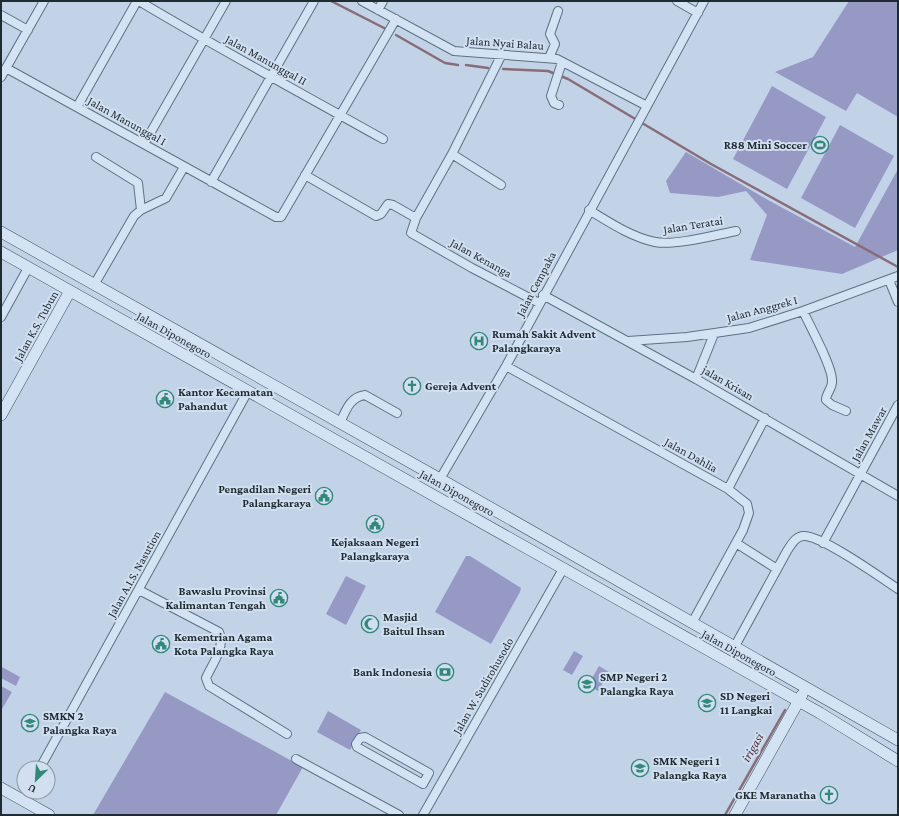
<svg xmlns="http://www.w3.org/2000/svg" width="899" height="816" viewBox="0 0 899 816" font-family="'Crimson Pro',serif">
  <style>
    .green { fill: #9799c5 }
    .lines { fill: none; stroke-linecap: round; stroke-linejoin: round }
    .stream { stroke: #886c77; stroke-width: 2.5 }
    .street-casing { stroke: #5b7280; stroke-width: 10 }
    .secondary-casing { stroke: #3e5562; stroke-width: 12 }
    .street { stroke: #d4e3f4; stroke-width: 8 }
    .secondary { stroke: #d4e3f4; stroke-width: 11 }
    .labels { text-anchor: middle; stroke-width: 4; stroke-linejoin: round; paint-order: stroke }
    .street-label { font-size: 12px; fill: #1e2b31; stroke: #d1dff1 }
    .poi-label { font-size: 12px; font-weight: bold; fill: #1e2b31; stroke: #d1dff1; text-anchor: start }
    .water-label { font-size: 13px; font-style: italic; fill: #502f36; stroke: #d1dff1 }
  </style>
  <rect width="100%" height="100%" fill="#c2d3e8"/>
  <path class="green" d="M849,1H898V117L857,93L846,111L775,72L813,57Z
    M772,86L826,117L787,189L733,159Z
    M840,125L894,156L855,228L801,198Z
    M686,152L768,200L855,247L898,169V250L842,274L750,260L767,215L746,191L718,197L670,193L666,181Z
    M466,556H470L521,588L520,592L491,644L435,612Z
    M346,576L366,586L346,625L326,614Z
    M574,651L583,656L572,675L563,670Z
    M599,666L609,672L598,691L588,685Z
    M2,667L20,677L16,686L1,678Z
    M1,686L12,692L2,709H1Z
    M165,692L303,767L276,815H93Z
    M328,711L361,730L350,750L317,732Z"/>
  <g class="lines">
    <path class="stream" d="M331,1L386,29
      M396,35L445,63L458,65
      M466,65L488,68
      M503,69L548,71L568,79L711,164L898,267
      M725,815L785,710"/>
    <defs>
      <path id="street" d="M139,1C219,49 301,93 383,139
        M362,1L454,51L557,59L647,106
        M677,1L698,13
        M378,10L383,1
        M1,15L28,30
        M502,54L452,154L416,218L411,233L472,268L539,303
        M549,58L555,44L550,34L558,11
        M6,68L276,217H281L396,19
        M1,77L44,1
        M559,105L554,103L551,96L562,62
        M77,107L137,1
        M144,144L226,1
        M452,154L501,185
        M96,157L138,183L141,210
        M305,175L376,216L381,214L388,204L393,205L416,218
        M211,182L314,1
        M589,210C609,222 631,237 655,242C675,246 715,235 736,231
        M889,280L898,302
        M94,285L134,216L141,210L166,198L184,167
        M543,295L696,379L898,496
        M803,311C810,326 832,366 832,380C833,388 826,393 826,400L832,405L846,411
        M1,317L28,268
        M628,341L687,337L749,328L803,311L898,276
        M506,366L728,489L747,504L749,513L743,530L692,623
        M696,379L714,334
        M340,423C346,410 350,397 365,395L397,413
        M440,479L506,366L704,1
        M728,489L765,418
        M736,543L777,569
        M823,543L898,405
        M139,590L219,632C226,647 212,664 206,678L209,686L287,734
        M735,646L787,551C791,545 796,535 805,536C824,537 880,577 898,589
        M365,737L429,773L423,784L357,747L356,744L360,738Z
        M296,759L399,815
        M40,768L248,391
        M23,800L27,792
        M423,815L563,569"/>
      <path id="secondary" d="M1,232L440,479L898,740
        M1,252L820,713L898,761
        M1,415L70,291
        M1,788L49,815
        M735,815L802,695"/>
    </defs>
    <use href="#street" class="street-casing"/>
    <use href="#secondary" class="secondary-casing"/>
    <use href="#street" class="street"/>
    <use href="#secondary" class="secondary"/>
  </g>
  <defs>
    <symbol id="stadium-ring" viewBox="-11 -11 22 22"><circle r="9.5" fill="#d1dff1" stroke="#32887a" stroke-width="1.5"/><path d="M0-5a6.5 5 0 1 0 0 10a6.5 5 0 1 0 0-10ZM-3.5-1.8h7v3.6h-7Z" fill="#32887a"/></symbol>
    <symbol id="hospital-ring" viewBox="-11 -11 22 22"><circle r="9.5" fill="#d1dff1" stroke="#32887a" stroke-width="1.5"/><path d="M-5-5h3v3.5h4V-5h3V5h-3V1.5h-4V5h-3Z" fill="#32887a"/></symbol>
    <symbol id="church-ring" viewBox="-11 -11 22 22"><circle r="9.5" fill="#d1dff1" stroke="#32887a" stroke-width="1.5"/><path d="M-1.2-6h2.4v3.5h3.3v2.4h-3.3V6h-2.4V-.1h-3.3v-2.4h3.3Z" fill="#32887a"/></symbol>
    <symbol id="civic-ring" viewBox="-11 -11 22 22"><circle r="9.5" fill="#d1dff1" stroke="#32887a" stroke-width="1.5"/><path d="M-.6-6.5H3V-4.5H.6V-3L4-1V1h2V6H-6V1h2V-1L-.6-3ZM-1.2 2.5V6h2.4V2.5Z" fill="#32887a"/></symbol>
    <symbol id="mosque-ring" viewBox="-11 -11 22 22"><circle r="9.5" fill="#d1dff1" stroke="#32887a" stroke-width="1.5"/><path d="M3.5-4.9A6 6 0 1 0 3.5 4.9A5 5 0 1 1 3.5-4.9Z" fill="#32887a"/></symbol>
    <symbol id="bank-ring" viewBox="-11 -11 22 22"><circle r="9.5" fill="#d1dff1" stroke="#32887a" stroke-width="1.5"/><path d="M-6-4H6V4H-6ZM0-2.3a2.3 2.3 0 1 0 0 4.6a2.3 2.3 0 1 0 0-4.6Z" fill="#32887a"/></symbol>
    <symbol id="school-ring" viewBox="-11 -11 22 22"><circle r="9.5" fill="#d1dff1" stroke="#32887a" stroke-width="1.5"/><path d="M0-5L7-2L0 1L-7-2ZM-4 1L0 2.5L4 1V4Q0 6-4 4Z" fill="#32887a"/></symbol>
  </defs>
  <g fill-rule="evenodd">
    <use href="#stadium-ring" x="810" y="135" width="20" height="20"/>
    <use href="#hospital-ring" x="469" y="331" width="20" height="20"/>
    <use href="#church-ring" x="402" y="376" width="20" height="20"/>
    <use href="#civic-ring" x="155" y="389" width="20" height="20"/>
    <use href="#civic-ring" x="314" y="486" width="20" height="20"/>
    <use href="#civic-ring" x="365" y="514" width="20" height="20"/>
    <use href="#civic-ring" x="269" y="588" width="20" height="20"/>
    <use href="#mosque-ring" x="360" y="614" width="20" height="20"/>
    <use href="#civic-ring" x="151" y="634" width="20" height="20"/>
    <use href="#bank-ring" x="435" y="662" width="20" height="20"/>
    <use href="#school-ring" x="577" y="674" width="20" height="20"/>
    <use href="#school-ring" x="697" y="693" width="20" height="20"/>
    <use href="#school-ring" x="20" y="713" width="20" height="20"/>
    <use href="#school-ring" x="630" y="758" width="20" height="20"/>
    <use href="#church-ring" x="819" y="785" width="20" height="20"/>
  </g>
  <g class="labels">
    <g class="street-label">
      <text transform="translate(505 43) rotate(4)" y="4">Jalan Nyai Balau</text>
      <text transform="translate(266 60) rotate(29)" y="4">Jalan Manunggal II</text>
      <text transform="translate(127 121) rotate(29)" y="4">Jalan Manunggal I</text>
      <text transform="translate(693 225) rotate(-9)" y="4">Jalan Teratai</text>
      <text transform="translate(481 258) rotate(29)" y="4">Jalan Kenanga</text>
      <text transform="translate(536 284) rotate(-62)" y="4">Jalan Cempaka</text>
      <text transform="translate(762 309) rotate(-15)" y="4">Jalan Anggrek I</text>
      <text transform="translate(36 326) rotate(-61)" y="4">Jalan K.S. Tubun</text>
      <text transform="translate(174 335) rotate(29)" y="4">Jalan Diponegoro</text>
      <text transform="translate(728 383) rotate(30)" y="4">jalan Krisan</text>
      <text transform="translate(869 434) rotate(-61)" y="4">Jalan Mawar</text>
      <text transform="translate(691 455) rotate(29)" y="4">Jalan Dahlia</text>
      <text transform="translate(457 493) rotate(29)" y="4">Jalan Diponegoro</text>
      <text transform="translate(134 574) rotate(-61)" y="4">Jalan A.I.S. Nasution</text>
      <text transform="translate(739 653) rotate(29)" y="4">Jalan Diponegoro</text>
      <text transform="translate(483 686) rotate(-60)" y="4">Jalan W. Sudirohusodo</text>
    </g>
    <g class="poi-label">
      <text x="807" y="149" text-anchor="end">R88 Mini Soccer</text>
      <text x="492" y="338">Rumah Sakit Advent<tspan x="492" dy="14">Palangkaraya</tspan></text>
      <text x="425" y="390">Gereja Advent</text>
      <text x="178" y="396">Kantor Kecamatan<tspan x="178" dy="14">Pahandut</tspan></text>
      <text x="311" y="493" text-anchor="end">Pengadilan Negeri<tspan x="311" dy="14">Palangkaraya</tspan></text>
      <text x="375" y="546" text-anchor="middle">Kejaksaan Negeri<tspan x="375" dy="14">Palangkaraya</tspan></text>
      <text x="266" y="595" text-anchor="end">Bawaslu Provinsi<tspan x="266" dy="14">Kalimantan Tengah</tspan></text>
      <text x="383" y="621">Masjid<tspan x="383" dy="14">Baitul Ihsan</tspan></text>
      <text x="174" y="641">Kementrian Agama<tspan x="174" dy="14">Kota Palangka Raya</tspan></text>
      <text x="432" y="676" text-anchor="end">Bank Indonesia</text>
      <text x="600" y="681">SMP Negeri 2<tspan x="600" dy="14">Palangka Raya</tspan></text>
      <text x="720" y="700">SD Negeri<tspan x="720" dy="14">11 Langkai</tspan></text>
      <text x="43" y="720">SMKN 2<tspan x="43" dy="14">Palangka Raya</tspan></text>
      <text x="653" y="765">SMK Negeri 1<tspan x="653" dy="14">Palangka Raya</tspan></text>
      <text x="816" y="799" text-anchor="end">GKE Maranatha</text>
    </g>
    <g class="water-label">
      <text transform="translate(752 747) rotate(-60)" y="5">irigasi</text>
    </g>
  </g>
  <rect width="899" height="816" fill="none" stroke="#1e2b31" stroke-width="4"/>
  <g transform="translate(36 780) rotate(205)"><circle r="19" fill="#d1dff1" stroke="#8997a4"/>
  <path d="M0-3L7 15L0 10L-7 15Z" fill="#32887a"/>
  <text y="-6" font-size="11" font-weight="bold" text-anchor="middle" fill="#1e2b31">U</text>
  </g>
</svg>
